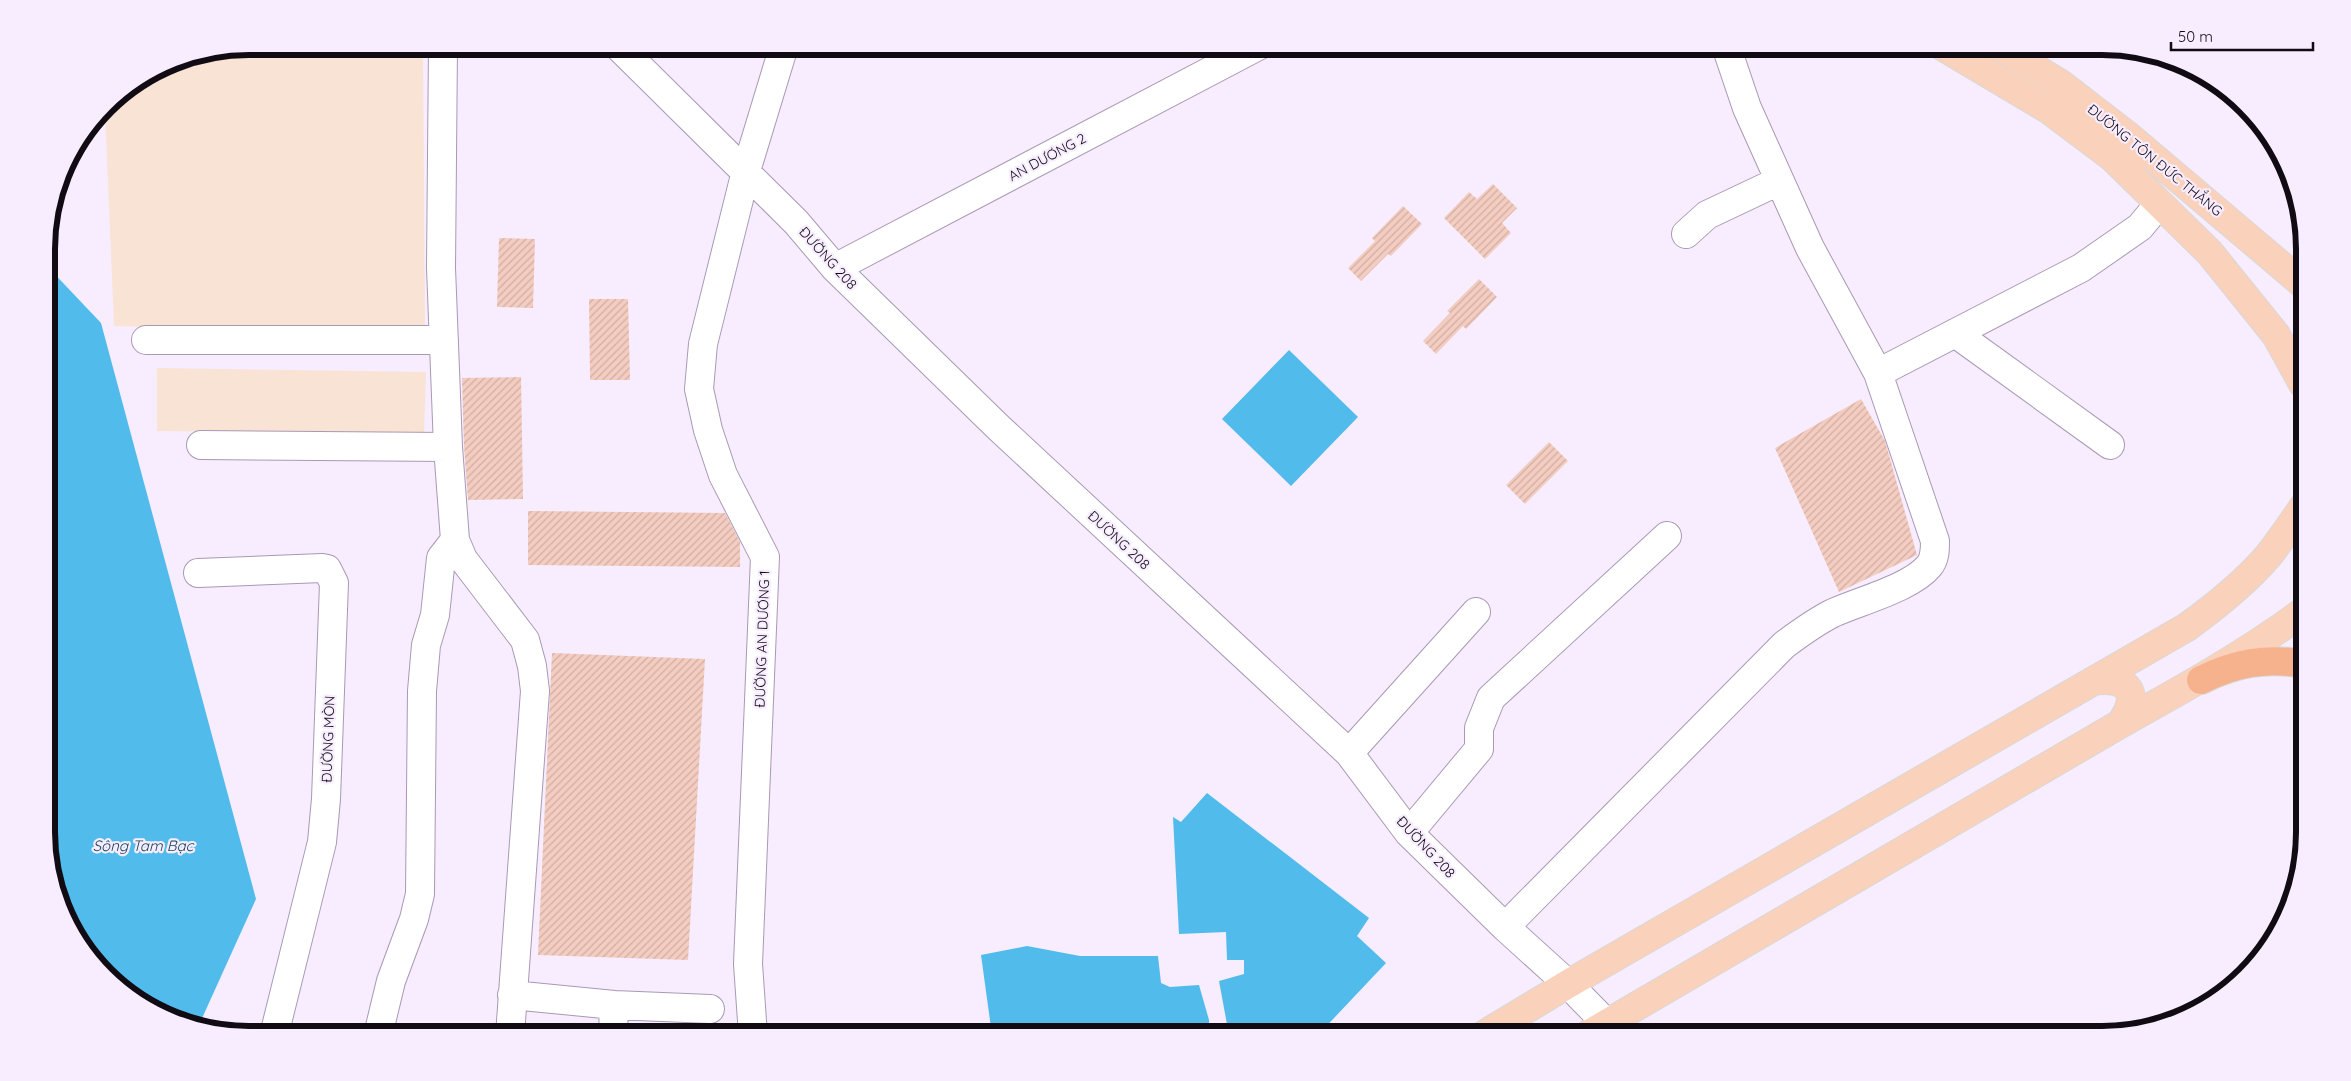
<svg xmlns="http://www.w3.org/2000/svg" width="2351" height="1081" viewBox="0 0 2351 1081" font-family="Quicksand,sans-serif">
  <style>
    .industrial { fill: #f8e3d5 }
    .water { fill: #51bbec }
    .building { fill: url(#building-hatch) }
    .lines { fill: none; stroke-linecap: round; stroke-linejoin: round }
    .minor-casing { stroke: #a999b4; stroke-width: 30 }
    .major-casing { stroke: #d9d8d9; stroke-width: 30 }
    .highway-casing { stroke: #d9d8d9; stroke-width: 30 }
    .minor { stroke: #fff; stroke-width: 28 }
    .major { stroke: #fad1bb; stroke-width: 28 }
    .highway { stroke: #f6b28d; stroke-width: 28 }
    .labels { text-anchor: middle; stroke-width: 4.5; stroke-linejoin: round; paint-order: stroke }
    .street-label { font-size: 14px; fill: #110b14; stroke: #f7edfe }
    .water-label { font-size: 15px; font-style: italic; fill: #174459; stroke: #f7edfe }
    .rim { fill: none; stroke: #110b14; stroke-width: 6 }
  </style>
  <defs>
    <pattern id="building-hatch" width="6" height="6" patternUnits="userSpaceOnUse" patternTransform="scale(1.25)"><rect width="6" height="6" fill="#f4ccc0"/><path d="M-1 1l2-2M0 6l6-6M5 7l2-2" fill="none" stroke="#d0aea4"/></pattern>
  </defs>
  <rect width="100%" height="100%" fill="#f7edfe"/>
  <path class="industrial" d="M249,46H423L425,333L114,326L105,110L115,97L172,62Z
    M157,368L426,372L424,434L157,431Z"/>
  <path class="water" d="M47,266L101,323L256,899L199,1025L171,1019L125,993L88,955L62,909L48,859Z
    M1289,350L1358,417L1291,486L1222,419Z
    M1207,793L1369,918L1357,936L1386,963L1318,1035H1229L1219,981L1244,974V960H1227L1226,932L1179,934L1173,817L1181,822Z
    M1027,946L1080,956H1158L1161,983L1170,987L1199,985L1209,1020V1035H992L981,955Z"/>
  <path class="building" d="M1493,184L1517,208L1502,223L1511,233L1485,259L1444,218L1469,192L1477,199Z
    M1403,206L1422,224L1391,256L1388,254L1361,281L1348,268L1375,241L1372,238Z
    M499,238L535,239L533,308L497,307Z
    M1479,279L1497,297L1466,329L1463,326L1436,354L1423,341L1450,313L1447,311Z
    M589,299H628L630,380H590Z
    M521,377L523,499L468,500L464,446L462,378Z
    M1861,399L1885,441L1917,555L1839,592L1775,448Z
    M1549,442L1568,461L1525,504L1506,485Z
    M528,511L725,513L740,542V567L528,565Z
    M552,653L705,659L688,960L538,955Z"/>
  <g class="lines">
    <defs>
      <path id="minor" d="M443,46L441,268L448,447L455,540L463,559L525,640L532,666L535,691L510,1035
        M618,46L796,222L835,268L998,427L1349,753L1409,833L1505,927L1568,984L1617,1034
        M1686,234L1707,215L1779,181
        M835,268L1258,46
        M1955,333L2110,445
        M146,340H444
        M1878,373L2081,268L2140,227L2159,204
        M201,445L448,447
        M198,573L322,568L327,569L334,583L326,799L322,842L274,1035
        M1349,753L1476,612
        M1409,833L1479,749V728L1491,698L1667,536
        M1505,927L1784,645C1800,633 1815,622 1833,613C1859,601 1911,588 1929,566C1935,559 1935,550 1935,541L1878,373L1810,248L1747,108L1726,46
        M512,995L614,1005L710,1009
        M378,1035L391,981L414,919L420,894L422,691L426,645L435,615L441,558L455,540
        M613,1035L614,1005
        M753,1035L748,964L765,557L723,475L708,430L699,389L703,344L746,171L784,46"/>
      <path id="major" d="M1942,46L2048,109L2112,157L2210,253L2276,335L2303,384
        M1998,46L2061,84L2127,135L2303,284
        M2093,681C2129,675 2142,695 2120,724
        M1485,1034L1568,984L2187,627C2216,606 2244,584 2268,556C2281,540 2292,523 2304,506
        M1589,1034L2120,724C2183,689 2246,654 2304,611"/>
      <path id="highway" d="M2201,680C2235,663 2267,657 2304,664"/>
    </defs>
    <use href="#minor" class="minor-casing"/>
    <use href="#major" class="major-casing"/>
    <use href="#highway" class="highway-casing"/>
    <use href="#minor" class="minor"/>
    <use href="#major" class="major"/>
    <use href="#highway" class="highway"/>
  </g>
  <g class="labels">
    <g class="street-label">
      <text transform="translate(1047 157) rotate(-28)" y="5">AN DƯƠNG 2</text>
      <text transform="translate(2155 160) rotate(39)" y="5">ĐƯỜNG TÔN ĐỨC THẮNG</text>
      <text transform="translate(828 258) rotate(48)" y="5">ĐƯỜNG 208</text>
      <text transform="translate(1119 540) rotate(43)" y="5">ĐƯỜNG 208</text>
      <text transform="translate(762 639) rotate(-88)" y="5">ĐƯỜNG AN DƯƠNG 1</text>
      <text transform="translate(328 739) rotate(-88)" y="5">ĐƯỜNG MÒN</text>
      <text transform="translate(1426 847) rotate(47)" y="5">ĐƯỜNG 208</text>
    </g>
    <g class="water-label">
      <text x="143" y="851">Sông Tam Bạc</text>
    </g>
  </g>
  <path d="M0 0H2351V1081H0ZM249 55H2102A194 194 0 0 1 2296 249V832A194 194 0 0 1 2102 1026H249A194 194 0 0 1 55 832V249A194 194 0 0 1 249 55Z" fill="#f7edfe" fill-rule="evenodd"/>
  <path class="rim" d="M249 55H2102A194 194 0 0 1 2296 249V832A194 194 0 0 1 2102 1026H249A194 194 0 0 1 55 832V249A194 194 0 0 1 249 55Z"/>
  <path d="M2171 42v8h142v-8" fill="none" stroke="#110b14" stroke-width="2.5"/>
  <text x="2178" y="42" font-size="15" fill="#110b14" stroke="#f7edfe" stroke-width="4" paint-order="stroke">50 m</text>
</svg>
